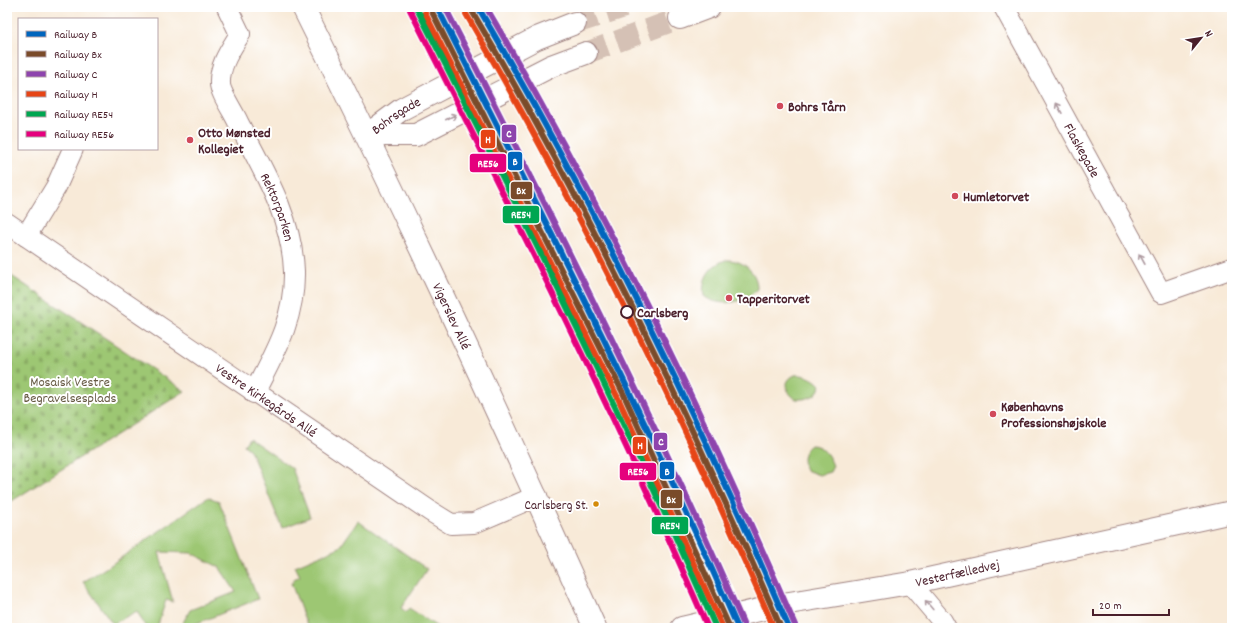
<svg xmlns="http://www.w3.org/2000/svg" width="1239" height="635" viewBox="0 0 1239 635" font-family="Dekko,sans-serif">
  <style>
    .grass { fill: #9dc773; stroke: #74734f }
    .cemetery { fill: url(#cemetery-stones); stroke: #74734f }
    .lines { fill: none; stroke-linecap: round; stroke-linejoin: round }
    .tertiary-tunnel { stroke: #d5c1b5; stroke-width: 22; stroke-dasharray: 22 11; stroke-linecap: butt }
    .minor-casing { stroke: #a18482; stroke-width: 22 }
    .tertiary-casing { stroke: #a18482; stroke-width: 24 }
    .minor { stroke: #fff; stroke-width: 20 }
    .tertiary { stroke: #fff; stroke-width: 22 }
    .rail-1-casing { stroke: #fff; stroke-width: 9 }
    .rail-2-casing { stroke: #fff; stroke-width: 9 }
    .rail-3-casing { stroke: #fff; stroke-width: 9 }
    .rail-4-casing { stroke: #fff; stroke-width: 9 }
    .rail-5-casing { stroke: #fff; stroke-width: 9 }
    .rail-6-casing { stroke: #fff; stroke-width: 9 }
    .rail-1 { stroke: #0065bd; stroke-width: 6 }
    .rail-2 { stroke: #7a4b2a; stroke-width: 6 }
    .rail-3 { stroke: #8e44ad; stroke-width: 6 }
    .rail-4 { stroke: #e64415; stroke-width: 6 }
    .rail-5 { stroke: #00a651; stroke-width: 6 }
    .rail-6 { stroke: #e5007d; stroke-width: 6 }
    .oneway { stroke: #ae9aa0 }
    .poi-dot { fill: #d1495b; stroke: #fff; stroke-width: 1.5 }
    .stop-dot { fill: #fff; stroke: #4a1f2b; stroke-width: 2 }
    .bus-dot { fill: #d48b09; stroke: #fff; stroke-width: 1.5 }
    .labels { text-anchor: middle; stroke-width: 4; stroke-linejoin: round; paint-order: stroke }
    .bus-label { font-size: 13px; fill: #4a1f2b; stroke: #fff; text-anchor: end }
    .poi-label { font-size: 14px; font-weight: bold; fill: #4a1f2b; stroke: #fff; text-anchor: start }
    .street-label { font-size: 14px; fill: #4a1f2b; stroke: #fff }
    .stop-label { font-size: 14px; font-weight: bold; fill: #4a1f2b; stroke: #fff; text-anchor: start }
    .park-label { font-size: 14px; fill: #675a44; stroke: #fff }
    .line-badge { stroke: #fff; stroke-width: 1.5 }
    .badge-label { font-size: 11px; text-anchor: middle; font-weight: bold; fill: #fff }
  </style>
  <defs>
    <pattern id="cemetery-stones" width="16" height="16" patternUnits="userSpaceOnUse"><rect width="16" height="16" fill="#9dc773"/><path d="M2 7V4a2 2 0 0 1 4 0v3zM10 15v-3a2 2 0 0 1 4 0v3z" fill="#89aa64"/></pattern>
  </defs>
  <rect width="100%" height="100%" fill="#fff"/>
  <filter id="ink" filterUnits="userSpaceOnUse"><feTurbulence type="fractalNoise" baseFrequency=".025" numOctaves="2"/><feDisplacementMap in="SourceGraphic" scale="8" xChannelSelector="R" yChannelSelector="G"/><feConvolveMatrix kernelMatrix="1 2 1 2 8 2 1 2 1" color-interpolation-filters="sRGB"/></filter>
  <filter id="wash" filterUnits="userSpaceOnUse"><feTurbulence type="fractalNoise" baseFrequency=".012" numOctaves="4" result="noise"/><feDisplacementMap in="SourceGraphic" scale="16" xChannelSelector="R" yChannelSelector="G"/><feGaussianBlur stdDeviation="0.9" result="paint"/><feColorMatrix in="noise" values="0 0 0 0 0 0 0 0 0 0 0 0 0 0 0 0 0 1.4 0 .05"/><feComposite in="paint" operator="in"/></filter>
  <g filter="url(#wash)">
    <rect width="100%" height="100%" fill="#f8ead8"/>
    <path class="grass" d="M726,260C742,259 758,272 757,289C746,303 718,308 704,296C701,279 710,265 726,260Z
      M795,375C803,374 814,378 820,385C819,397 805,400 796,399C786,393 782,381 795,375Z
      M249,438L292,468L310,517L282,528L250,450L244,445Z
      M811,445C823,445 830,457 833,466L830,472L819,475L806,470C801,460 802,452 811,445Z
      M208,497L219,501L258,599L190,626L189,628H180L190,610L236,592L219,567L191,553L159,552L173,602L166,600L157,628L145,626L137,611L113,624L83,582L112,564Z
      M358,521L427,569L401,608L406,612L409,608L439,628H407L404,626L402,628H308L291,583L294,582L292,580L300,576L295,566L340,547Z"/>
    <path class="cemetery" d="M7,273L185,391L7,504Z"/>
  </g>
  <g filter="url(#ink)">
    <g class="lines">
      <path class="tertiary-tunnel" d="M575,23L624,7
        M586,53L680,18"/>
      <defs>
        <g id="minor">
          <path id="s1" d="M227,7L240,34C231,49 219,65 220,84C220,92 234,113 238,122C262,169 292,216 294,271C295,319 275,352 254,393"/>
          <path id="s2" d="M1004,7L1161,293L1232,268"/>
          <path id="s3" d="M7,223L430,511L451,524L474,523L537,496"/>
          <path d="M26,236L56,187L73,149"/>
          <path d="M910,583L942,621L946,628"/>
        </g>
        <g id="tertiary">
          <path id="s4" d="M303,7C405,212 502,419 595,628"/>
          <path d="M680,18L709,7"/>
          <path d="M367,135H416L551,66L586,53"/>
          <path id="s5" d="M367,135L402,109L537,38L575,23"/>
          <path id="s6" d="M682,628L789,603L910,583L1232,512"/>
        </g>
      </defs>
      <use href="#minor" class="minor-casing"/>
      <use href="#tertiary" class="tertiary-casing"/>
      <use href="#minor" class="minor"/>
      <use href="#tertiary" class="tertiary"/>
      <defs>
        <path id="rail-1" d="M437,7C541,212 646,417 738,628
          M478,7C596,207 697,415 789,628"/>
        <path id="rail-2" d="M431,10L624,395L730,628
          M472,11C589,209 690,417 781,628"/>
        <path id="rail-3" d="M445,7C549,211 653,415 744,625
          M486,7C603,206 704,414 795,625"/>
        <path id="rail-4" d="M425,13L618,398L723,628
          M466,14C582,212 683,418 774,628"/>
        <path id="rail-5" d="M416,7C521,212 624,417 716,628"/>
        <path id="rail-6" d="M410,10C514,214 617,418 708,628"/>
      </defs>
      <use href="#rail-1" class="rail-1-casing"/>
      <use href="#rail-2" class="rail-2-casing"/>
      <use href="#rail-3" class="rail-3-casing"/>
      <use href="#rail-4" class="rail-4-casing"/>
      <use href="#rail-5" class="rail-5-casing"/>
      <use href="#rail-6" class="rail-6-casing"/>
      <use href="#rail-1" class="rail-1"/>
      <use href="#rail-2" class="rail-2"/>
      <use href="#rail-3" class="rail-3"/>
      <use href="#rail-4" class="rail-4"/>
      <use href="#rail-5" class="rail-5"/>
      <use href="#rail-6" class="rail-6"/>
    </g>
    <defs><path id="oneway-shaft" d="M-6 0H5M1.5-3L5.5 0L1.5 3" fill="none" stroke-width="1.6" stroke-linecap="round" stroke-linejoin="round"/></defs>
    <g class="oneway">
      <use href="#oneway-shaft" transform="translate(1059 108) rotate(-119)"/>
      <use href="#oneway-shaft" transform="translate(451 117) rotate(-27)"/>
      <use href="#oneway-shaft" transform="translate(1142 259) rotate(-119)"/>
      <use href="#oneway-shaft" transform="translate(929 605) rotate(-130)"/>
    </g>
  </g>
  <g class="poi-dot">
    <circle cx="780" cy="106" r="4"/>
    <circle cx="190" cy="140" r="4"/>
    <circle cx="955" cy="196" r="4"/>
    <circle cx="729" cy="298" r="4"/>
    <circle cx="993" cy="414" r="4"/>
  </g>
  <circle class="stop-dot" cx="627" cy="312" r="6"/>
  <circle class="bus-dot" cx="596" cy="504" r="3.5"/>
  <g class="labels">
    <g class="bus-label">
      <text x="588" y="509">Carlsberg St.</text>
    </g>
    <g class="poi-label">
      <text x="788" y="111">Bohrs Tårn</text>
      <text x="198" y="137">Otto Mønsted<tspan x="198" dy="16">Kollegiet</tspan></text>
      <text x="963" y="201">Humletorvet</text>
      <text x="737" y="303">Tapperitorvet</text>
      <text x="1001" y="411">Københavns<tspan x="1001" dy="16">Professionshøjskole</tspan></text>
    </g>
    <g class="street-label">
      <text dy="5" stroke="none"><textPath href="#s5" startOffset="35">Bohrsgade</textPath></text>
      <text dy="5" stroke="none"><textPath href="#s2" startOffset="163">Flaskegade</textPath></text>
      <text dy="5" stroke="none"><textPath href="#s1" startOffset="221">Rektorparken</textPath></text>
      <text dy="5" stroke="none"><textPath href="#s4" startOffset="343">Vigerslev Allé</textPath></text>
      <text dy="5" stroke="none"><textPath href="#s3" startOffset="314">Vestre Kirkegårds Allé</textPath></text>
      <text dy="5" stroke="none"><textPath href="#s6" startOffset="281">Vesterfælledvej</textPath></text>
    </g>
    <g class="stop-label">
      <text x="637" y="317">Carlsberg</text>
    </g>
    <g class="park-label">
      <text x="70" y="386">Mosaisk Vestre<tspan x="70" dy="16">Begravelsesplads</tspan></text>
    </g>
  </g>
  <g class="line-badge">
    <rect x="501" y="124" width="16" height="19" rx="4" fill="#8e44ad"/>
    <rect x="480" y="129" width="16" height="20" rx="4" fill="#e64415"/>
    <rect x="507" y="151" width="16" height="20" rx="4" fill="#0065bd"/>
    <rect x="469" y="153" width="38" height="20" rx="4" fill="#e5007d"/>
    <rect x="510" y="181" width="23" height="19" rx="4" fill="#7a4b2a"/>
    <rect x="502" y="205" width="38" height="19" rx="4" fill="#00a651"/>
    <rect x="653" y="432" width="15" height="19" rx="4" fill="#8e44ad"/>
    <rect x="632" y="436" width="15" height="19" rx="4" fill="#e64415"/>
    <rect x="659" y="461" width="16" height="19" rx="4" fill="#0065bd"/>
    <rect x="619" y="462" width="38" height="19" rx="4" fill="#e5007d"/>
    <rect x="660" y="489" width="23" height="20" rx="4" fill="#7a4b2a"/>
    <rect x="651" y="516" width="38" height="19" rx="4" fill="#00a651"/>
  </g>
  <g class="badge-label">
    <text x="509" y="137">C</text>
    <text x="488" y="143">H</text>
    <text x="515" y="165">B</text>
    <text x="488" y="167">RE56</text>
    <text x="521" y="194">Bx</text>
    <text x="521" y="218">RE54</text>
    <text x="661" y="445">C</text>
    <text x="640" y="449">H</text>
    <text x="667" y="475">B</text>
    <text x="638" y="475">RE56</text>
    <text x="671" y="503">Bx</text>
    <text x="670" y="529">RE54</text>
  </g>
  <rect width="1239" height="635" fill="none" stroke="#fff" stroke-width="24"/>
  <rect x="18" y="18" width="140" height="132" fill="#ffffff" stroke="#b7a5aa"/>
  <rect x="26" y="31" width="20" height="6" fill="#0065bd" stroke="#b7a5aa"/>
  <text x="54" y="38" font-size="12" fill="#4a1f2b">Railway B</text>
  <rect x="26" y="51" width="20" height="6" fill="#7a4b2a" stroke="#b7a5aa"/>
  <text x="54" y="58" font-size="12" fill="#4a1f2b">Railway Bx</text>
  <rect x="26" y="71" width="20" height="6" fill="#8e44ad" stroke="#b7a5aa"/>
  <text x="54" y="78" font-size="12" fill="#4a1f2b">Railway C</text>
  <rect x="26" y="91" width="20" height="6" fill="#e64415" stroke="#b7a5aa"/>
  <text x="54" y="98" font-size="12" fill="#4a1f2b">Railway H</text>
  <rect x="26" y="111" width="20" height="6" fill="#00a651" stroke="#b7a5aa"/>
  <text x="54" y="118" font-size="12" fill="#4a1f2b">Railway RE54</text>
  <rect x="26" y="131" width="20" height="6" fill="#e5007d" stroke="#b7a5aa"/>
  <text x="54" y="138" font-size="12" fill="#4a1f2b">Railway RE56</text>
  <g transform="translate(1201 38) rotate(60)" stroke="#ffffff" stroke-width="3" paint-order="stroke">
  <path d="M0-3L7 15L0 10L-7 15Z" fill="#4a1f2b"/>
  <text y="-6" font-size="11" font-weight="bold" text-anchor="middle" fill="#4a1f2b">N</text>
  </g>
  <path d="M1093 609v6h76v-6" fill="none" stroke="#4a1f2b" stroke-width="2"/>
  <text x="1099" y="609" font-size="12" fill="#4a1f2b" stroke="#ffffff" stroke-width="3" paint-order="stroke">20 m</text>
</svg>
